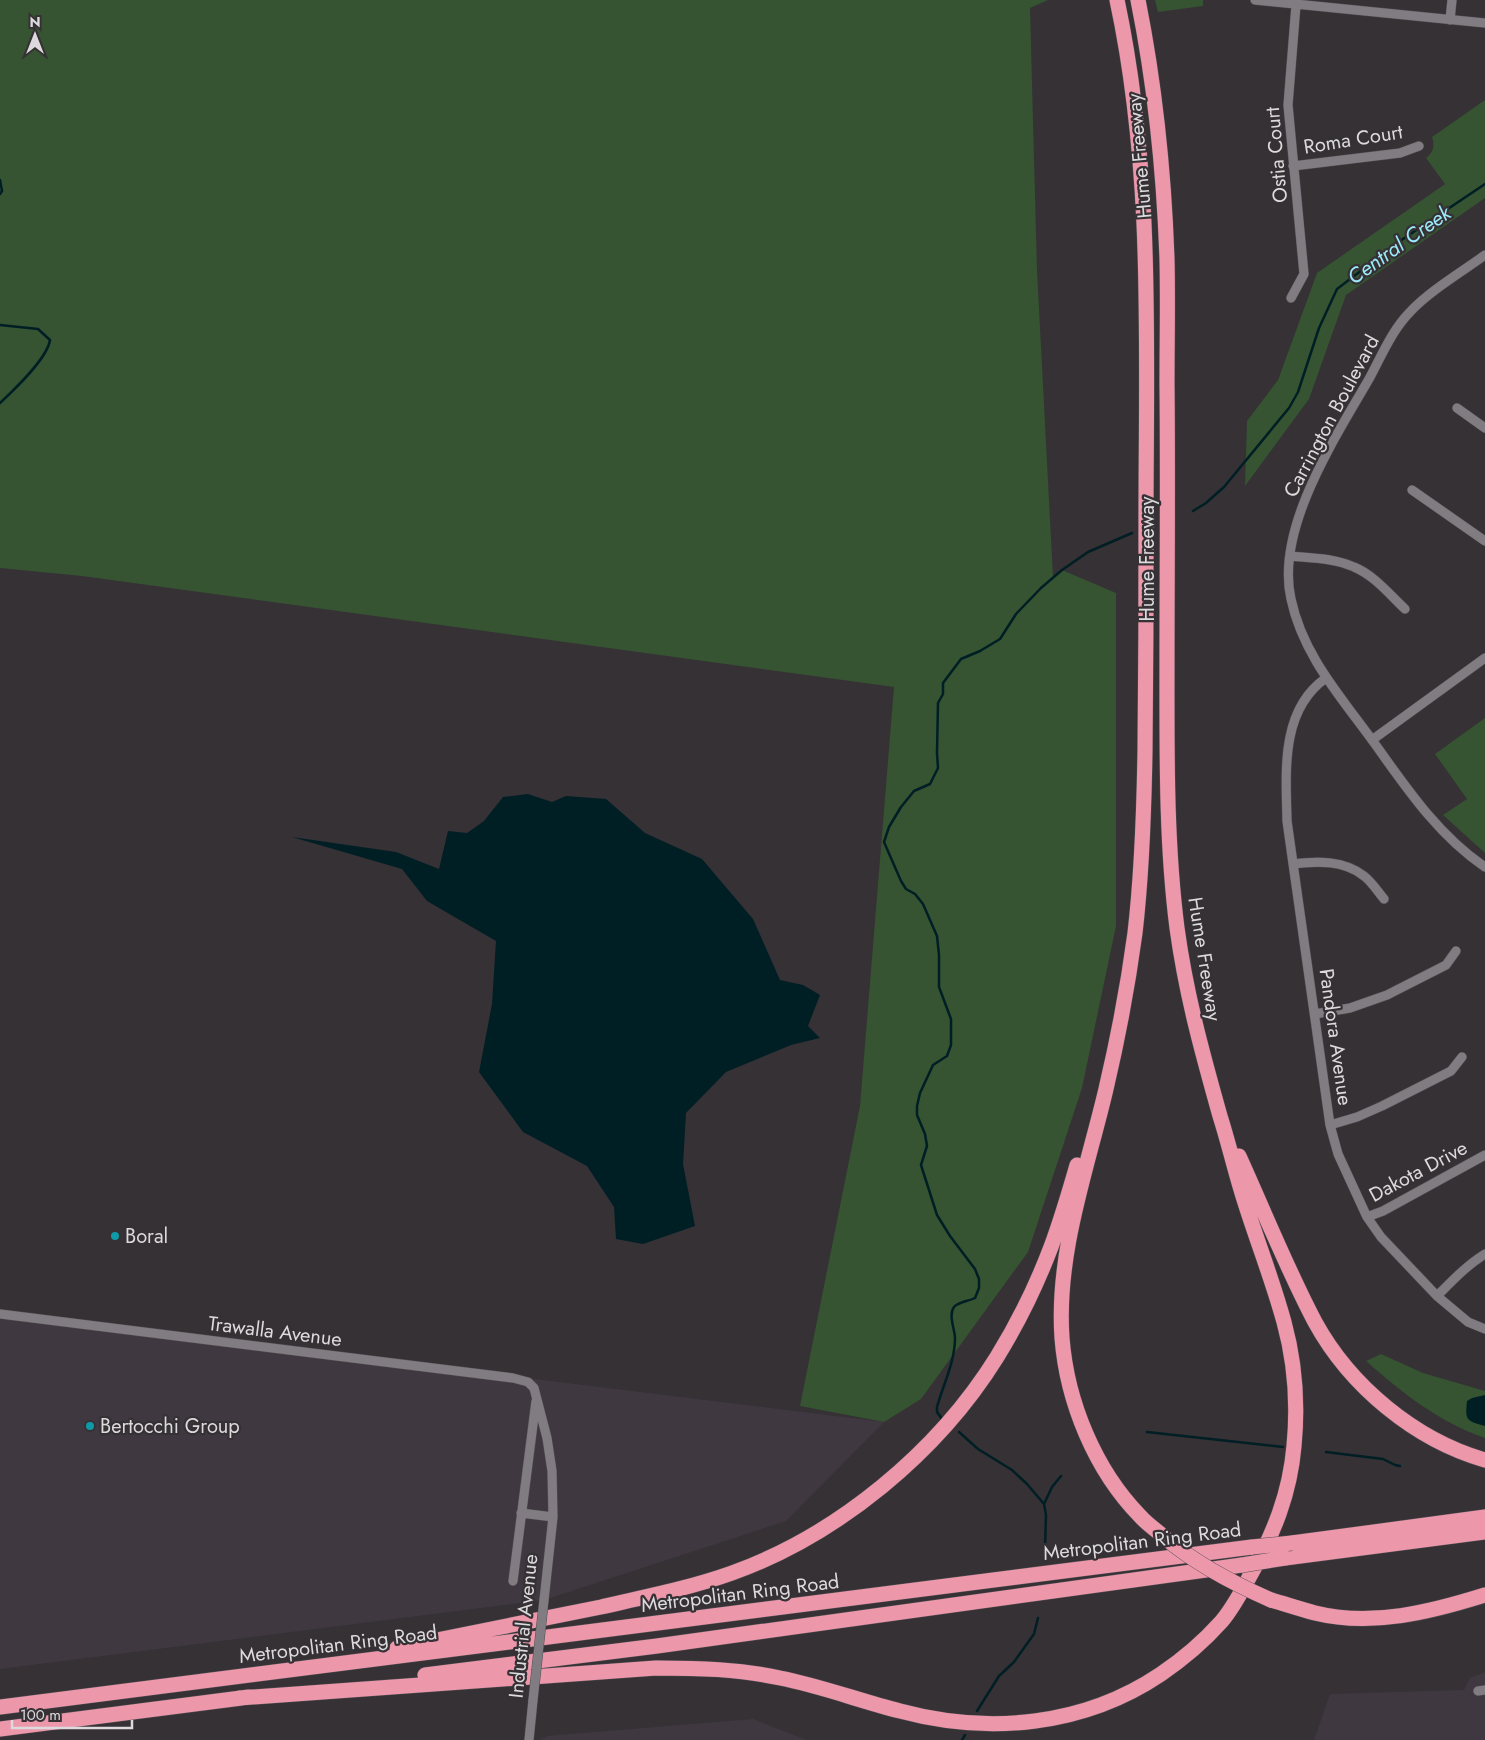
<svg xmlns="http://www.w3.org/2000/svg" width="1485" height="1740" viewBox="0 0 1485 1740" font-family="Jost,sans-serif">
  <style>
    .built { fill: #3f3841 }
    .green { fill: #365332 }
    .water { fill: #001f25 }
    .lines { fill: none; stroke-linecap: round; stroke-linejoin: round }
    .stream { stroke: #001f25; stroke-width: 2.5 }
    .street-casing { stroke: #524f53; stroke-width: 10 }
    .highway-casing { stroke: #524f53; stroke-width: 16 }
    .street { stroke: #807c81; stroke-width: 9 }
    .highway { stroke: #ed97ab; stroke-width: 15 }
    .street-bridge-casing { stroke: #524f53; stroke-width: 10; stroke-linecap: butt }
    .highway-bridge-casing { stroke: #524f53; stroke-width: 16; stroke-linecap: butt }
    .street-bridge { stroke: #807c81; stroke-width: 9 }
    .highway-bridge { stroke: #ed97ab; stroke-width: 15 }
    .culture-dot { fill: #0f9aa8; stroke: #353135; stroke-width: 2 }
    .labels { text-anchor: middle; stroke-width: 4.5; stroke-linejoin: round; paint-order: stroke }
    .street-label { font-size: 20px; fill: #dddadd; stroke: #353135 }
    .poi-label { font-size: 20px; fill: #dddadd; stroke: #353135; text-anchor: start }
    .water-label { font-size: 21px; font-style: italic; fill: #9beaf8; stroke: #353135 }
  </style>
  <rect width="100%" height="100%" fill="#353135"/>
  <path class="built" d="M0,1313L884,1422L786,1521L544,1600L0,1669Z
    M1485,1672V1740H1314L1330,1694L1464,1690L1470,1678Z
    M753,1719L806,1740H539L548,1736Z"/>
  <path class="green" d="M0,0H1048L1030,8L1037,270L1053,577L1062,570L1116,593V926L1082,1088L1028,1252L921,1399L884,1422L800,1406L860,1106L894,687L82,576L0,568Z
    M1155,0H1203V6L1158,12Z
    M1485,100V198L1346,295L1309,399L1245,486L1247,421L1278,380L1317,273L1445,184L1426,158C1433,153 1435,146 1432,137Z
    M1485,718V853L1443,815L1467,799L1435,754Z
    M1381,1354L1423,1373L1485,1391V1438C1439,1422 1402,1393 1366,1361Z"/>
  <path class="water" d="M528,794L552,802L566,796L606,799L645,833L702,859L753,919L780,980L803,985L820,995L808,1026L820,1038L791,1045L726,1072L686,1113L683,1164L695,1226L643,1244L616,1239L614,1207L587,1166L523,1132L479,1072L492,1004L496,941L427,901L402,869L292,837L396,852L439,869L448,831L467,833L484,821L503,797Z
    M1485,1395V1426C1466,1421 1465,1420 1467,1401L1472,1398Z"/>
  <g class="lines">
    <path class="stream" d="M0,180L2,191L0,194
      M0,325L38,329L50,340C47,359 15,389 0,403
      M1193,511L1206,503L1224,487L1289,408L1298,392L1319,328L1337,289L1400,241L1485,184
      M942,1419L937,1412V1407C943,1385 955,1362 955,1338C955,1330 948,1315 954,1307C958,1302 969,1301 975,1298L979,1288V1279L975,1269L950,1236L937,1215L921,1165L927,1146L925,1134L917,1115V1106L920,1093L933,1065L947,1056L951,1045V1019L939,987V955L937,936L923,904L915,894L906,889L901,881L884,842L889,827L901,807L914,791L930,784L938,768L937,753L938,703L943,694V683L961,659L980,651L1000,639L1016,614L1041,588L1062,570L1088,552L1132,533
      M959,1432L978,1449L1012,1470L1027,1484L1044,1504L1046,1515L1045,1548
      M1147,1432L1283,1447
      M1326,1452L1383,1459L1395,1465L1400,1466
      M1044,1504L1052,1487L1061,1476
      M977,1711L999,1676L1014,1662L1034,1634L1038,1618
      M962,1740L965,1735"/>
    <defs>
      <path id="street" d="M1255,0L1485,23
        M1450,20L1452,0
        M1293,166L1400,153L1419,146
        M1485,255C1463,271 1428,292 1410,312C1392,330 1381,357 1369,379C1335,438 1275,529 1291,599C1303,656 1342,698 1375,744C1407,789 1439,836 1485,867
        M1291,298L1304,274L1288,105L1296,5
        M1457,408L1485,428
        M1412,490L1485,541
        M1290,556C1312,558 1334,558 1354,567C1374,575 1390,595 1405,609
        M1326,678C1280,710 1286,772 1287,821L1330,1125L1338,1154L1367,1217L1381,1237L1437,1296L1468,1322L1485,1329
        M1372,740L1485,658
        M1293,864C1317,861 1344,860 1364,876C1372,882 1378,892 1384,899
        M1315,1014L1350,1008L1387,995L1446,965L1456,951
        M1330,1125L1357,1117L1382,1106L1451,1071L1462,1057
        M1367,1217L1383,1211L1485,1155
        M1437,1296C1452,1281 1467,1265 1485,1254
        M0,1314L513,1378L528,1382L534,1388L547,1438L552,1471L553,1517L544,1600
        M521,1513L553,1517
        M513,1581L536,1401
        M1478,1691L1485,1690
        M529,1740L533,1700"/>
      <path id="highway" d="M1117,0C1154,173 1146,346 1146,521C1146,598 1146,674 1145,751C1144,812 1142,873 1135,933C1128,985 1118,1038 1106,1089C1087,1170 1056,1253 1062,1338C1067,1402 1095,1470 1140,1516C1147,1524 1156,1530 1164,1537
        M1239,1156C1264,1211 1287,1269 1315,1322C1350,1386 1415,1440 1485,1460
        M1292,1543L1485,1517
        M1285,1558L1485,1532
        M1271,1600C1285,1604 1300,1609 1315,1613C1372,1627 1431,1612 1485,1595
        M397,1648C465,1634 533,1621 601,1607C645,1597 690,1588 732,1573C838,1535 938,1452 997,1357C1018,1323 1037,1284 1051,1247C1061,1220 1069,1193 1077,1165
        M425,1675L657,1646L1242,1565
        M239,1698L656,1668C698,1668 739,1669 780,1678C821,1686 860,1701 900,1711C989,1735 1084,1726 1161,1674C1183,1659 1204,1641 1221,1622C1234,1607 1242,1590 1251,1574C1274,1533 1290,1493 1294,1446C1298,1405 1295,1362 1284,1322C1272,1278 1255,1236 1242,1193C1234,1167 1228,1141 1220,1116C1202,1052 1186,994 1177,928C1166,842 1167,754 1167,668C1167,573 1168,479 1167,384C1167,342 1168,301 1167,259C1164,172 1155,85 1138,0
        M0,1707L1252,1547
        M0,1729L249,1697"/>
    </defs>
    <use href="#street" class="street-casing"/>
    <use href="#highway" class="highway-casing"/>
    <use href="#street" class="street"/>
    <use href="#highway" class="highway"/>
    <defs>
      <path id="street-bridge" d="M533,1700L544,1600"/>
      <path id="highway-bridge" d="M1164,1537C1196,1564 1232,1583 1271,1600
        M1252,1547L1292,1543
        M1242,1565L1285,1558"/>
    </defs>
    <use href="#street-bridge" class="street-bridge-casing"/>
    <use href="#highway-bridge" class="highway-bridge-casing"/>
    <use href="#street-bridge" class="street-bridge"/>
    <use href="#highway-bridge" class="highway-bridge"/>
  </g>
  <g class="culture-dot">
    <circle cx="115" cy="1236" r="5"/>
    <circle cx="90" cy="1426" r="5"/>
  </g>
  <g class="labels">
    <g class="street-label">
      <text transform="translate(1353 139) rotate(-9)" y="7">Roma Court</text>
      <text transform="translate(1276 155) rotate(-95)" y="7">Ostia Court</text>
      <text transform="translate(1139 156) rotate(-95)" y="7">Hume Freeway</text>
      <text transform="translate(1331 416) rotate(-62)" y="7">Carrington Boulevard</text>
      <text transform="translate(1147 559) rotate(-90)" y="7">Hume Freeway</text>
      <text transform="translate(1205 959) rotate(81)" y="7">Hume Freeway</text>
      <text transform="translate(1336 1037) rotate(82)" y="7">Pandora Avenue</text>
      <text transform="translate(1418 1171) rotate(-28)" y="7">Dakota Drive</text>
      <text transform="translate(275 1331) rotate(7)" y="7">Trawalla Avenue</text>
      <text transform="translate(1142 1541) rotate(-7)" y="7">Metropolitan Ring Road</text>
      <text transform="translate(740 1593) rotate(-7)" y="7">Metropolitan Ring Road</text>
      <text transform="translate(523 1626) rotate(-84)" y="7">Industrial Avenue</text>
      <text transform="translate(338 1644) rotate(-7)" y="7">Metropolitan Ring Road</text>
    </g>
    <g class="poi-label">
      <text x="125" y="1243">Boral</text>
      <text x="100" y="1433">Bertocchi Group</text>
    </g>
    <g class="water-label">
      <text transform="translate(1399 245) rotate(-35)" y="7">Central Creek</text>
    </g>
  </g>
  <g transform="translate(35 35)" stroke="#353135" stroke-width="4" paint-order="stroke">
  <path d="M0-4L9 19L0 12L-9 19Z" fill="#dddadd"/>
  <text y="-8" font-size="14" font-weight="bold" text-anchor="middle" fill="#dddadd">N</text>
  </g>
  <path d="M12 1720v8h120v-8" fill="none" stroke="#dddadd" stroke-width="2.5"/>
  <text x="20" y="1720" font-size="15" fill="#dddadd" stroke="#353135" stroke-width="4" paint-order="stroke">100 m</text>
</svg>
